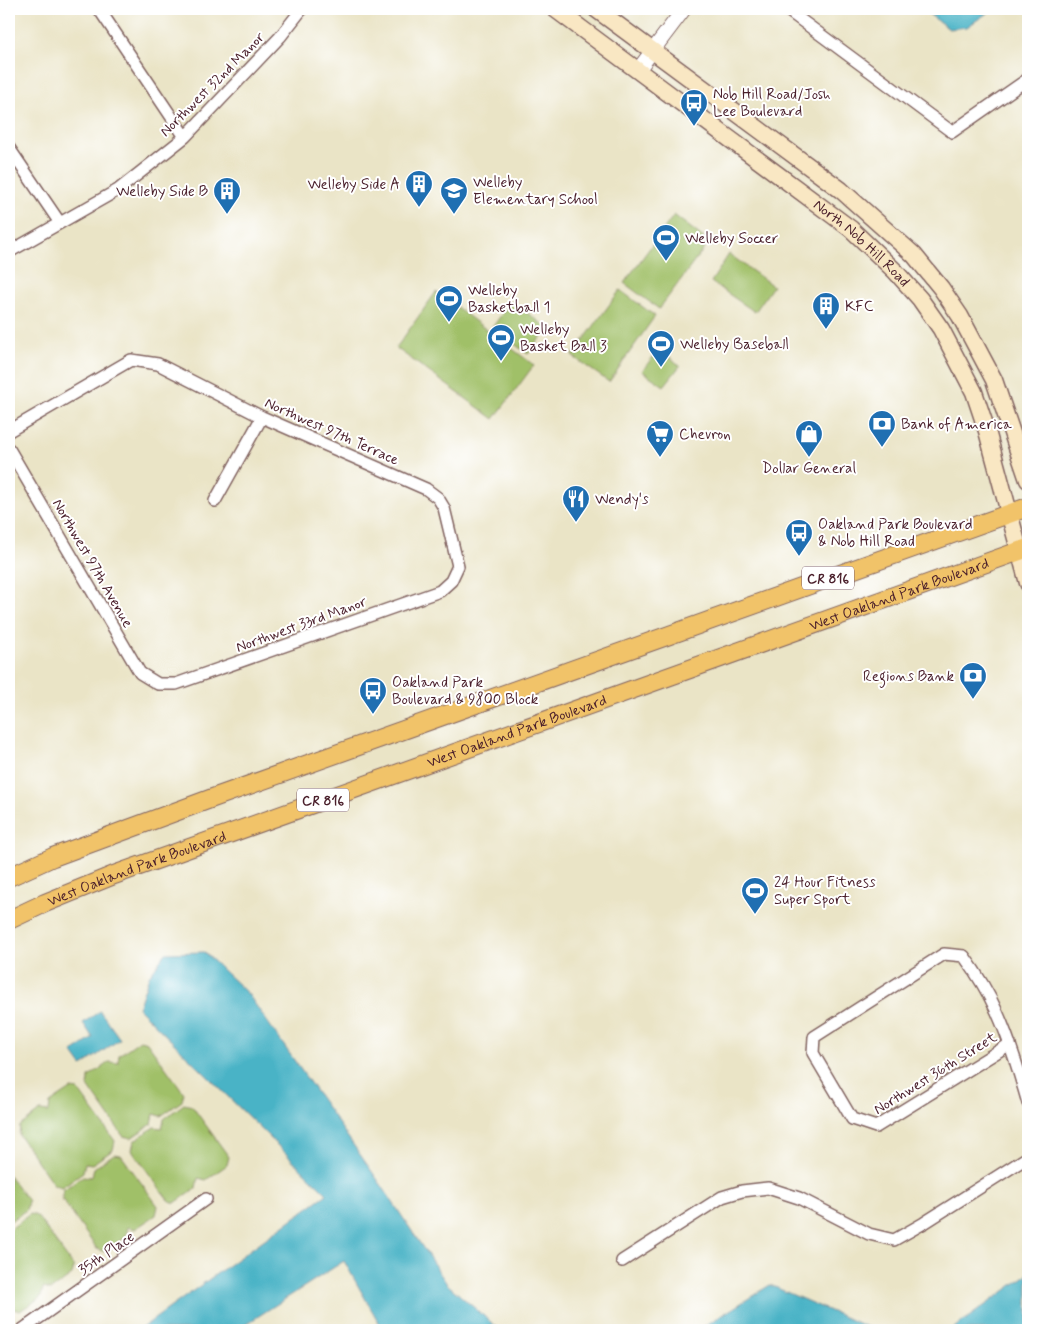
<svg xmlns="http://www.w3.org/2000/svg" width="1037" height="1339" viewBox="0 0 1037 1339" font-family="Mynerve,sans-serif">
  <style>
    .green { fill: #a0c068; stroke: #75704a }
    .water { fill: #48b3c6; stroke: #496978 }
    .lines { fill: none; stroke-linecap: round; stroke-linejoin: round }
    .minor-casing { stroke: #826461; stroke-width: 14 }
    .tertiary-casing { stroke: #826461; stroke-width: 16 }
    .secondary-casing { stroke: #826461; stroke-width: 19 }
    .primary-casing { stroke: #826461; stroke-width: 20 }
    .minor { stroke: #fff; stroke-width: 11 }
    .tertiary { stroke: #fff; stroke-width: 14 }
    .secondary { stroke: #f9e7c3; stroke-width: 16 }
    .primary { stroke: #f1c369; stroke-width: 18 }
    .labels { text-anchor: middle; stroke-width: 4; stroke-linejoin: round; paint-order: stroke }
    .shield { fill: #fff; stroke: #80626b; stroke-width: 1 }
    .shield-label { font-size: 14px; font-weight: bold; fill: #4a1f2b }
    .street-label { font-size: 15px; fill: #4a1f2b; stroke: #fff }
    .poi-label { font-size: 15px; fill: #4a1f2b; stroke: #fff; text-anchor: start }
  </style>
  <rect width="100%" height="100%" fill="#fff"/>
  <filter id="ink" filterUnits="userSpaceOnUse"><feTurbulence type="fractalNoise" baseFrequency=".02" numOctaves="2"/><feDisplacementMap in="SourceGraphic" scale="10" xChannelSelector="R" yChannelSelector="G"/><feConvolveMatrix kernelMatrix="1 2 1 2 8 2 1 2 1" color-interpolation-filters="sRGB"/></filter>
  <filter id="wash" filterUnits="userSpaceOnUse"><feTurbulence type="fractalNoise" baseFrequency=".0096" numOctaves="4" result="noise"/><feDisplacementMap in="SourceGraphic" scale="20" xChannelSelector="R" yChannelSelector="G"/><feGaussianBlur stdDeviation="1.12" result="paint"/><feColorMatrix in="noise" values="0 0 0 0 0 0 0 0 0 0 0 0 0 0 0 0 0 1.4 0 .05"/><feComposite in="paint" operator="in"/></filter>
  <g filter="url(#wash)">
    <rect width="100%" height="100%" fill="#eae4c6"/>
    <path class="green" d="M674,215L709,242L659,309L624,283Z
      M729,254L773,286L755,312L711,282Z
      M620,290L655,316L609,382L572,356Z
      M436,292L534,365L494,419L396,348Z
      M511,301L548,328L528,354L492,328Z
      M660,348L680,366L664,386L642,371Z
      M140,1040L147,1042L184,1093L182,1101L161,1116L154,1114L152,1124L131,1138L123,1136L88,1086L89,1077L109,1062L118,1063L119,1055Z
      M71,1089L78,1090L115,1141L113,1150L92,1164L85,1163L83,1172L62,1187L54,1185L19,1135L20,1126L40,1111L49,1112L50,1103Z
      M184,1104L192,1106L229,1157L227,1165L206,1180L198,1178L196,1188L175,1203L168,1200L132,1150L134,1141L154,1127L162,1128L164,1119Z
      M114,1154L121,1155L158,1206L156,1215L135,1229L128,1227L126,1237L105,1252L97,1249L62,1199L63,1190L83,1176L92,1177L94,1168Z
      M9,1175L28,1201L26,1210L9,1222Z
      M30,1214L37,1216L74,1267L72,1275L51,1290L43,1288L41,1297L20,1311L13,1309L11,1319L9,1320V1230Z"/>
    <path class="water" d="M922,9H993L967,27L949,29Z
      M204,952L248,994L382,1186L447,1284L500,1330H383L344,1261L237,1330H139L327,1194L138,1008L149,976L166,953Z
      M100,1011L120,1039L82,1066L72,1052L93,1038L83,1023Z
      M1028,1274V1330H951Z
      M770,1285L874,1330H698Z"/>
  </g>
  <g filter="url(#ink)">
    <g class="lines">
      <defs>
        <path id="minor" d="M99,9L185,137
          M786,9L952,132L1028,79
          M9,148L60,223
          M9,252L118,190L185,137L280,37L302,9
          M9,431L131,360L158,364L262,417L426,489L438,498L444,508L458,566L451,581L440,591L176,684H158L140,673L9,449
          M215,501L262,417
          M1010,1044L876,1127L852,1119L813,1053L814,1037L944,954L964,956C977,974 988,992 997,1012C1010,1041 1019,1072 1028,1103
          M622,1261L722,1197L742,1191L768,1188L799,1198L869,1234L894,1240L924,1223L1028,1157
          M22,1330L206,1199"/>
        <path id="tertiary" d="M638,70L684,9"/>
        <g id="secondary">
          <path id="s1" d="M555,9L851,229L895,271L920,299L941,329L974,392L987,431L1028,583"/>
          <path d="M596,9L841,190L914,255L941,288L960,316L994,380L1028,480"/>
        </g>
        <g id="primary">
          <path d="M9,877L53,857L210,799L1028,507"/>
          <path id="s2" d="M9,920L45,903L114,875L1028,548"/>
        </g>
      </defs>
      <use href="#minor" class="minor-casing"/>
      <use href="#tertiary" class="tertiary-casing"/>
      <use href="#secondary" class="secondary-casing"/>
      <use href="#primary" class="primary-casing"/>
      <use href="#minor" class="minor"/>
      <use href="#tertiary" class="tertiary"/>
      <use href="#secondary" class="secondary"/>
      <use href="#primary" class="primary"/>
    </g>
  </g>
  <defs>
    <symbol id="bus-pin" viewBox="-11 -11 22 30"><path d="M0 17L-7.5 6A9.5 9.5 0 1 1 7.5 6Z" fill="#1f6fb2" stroke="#fff"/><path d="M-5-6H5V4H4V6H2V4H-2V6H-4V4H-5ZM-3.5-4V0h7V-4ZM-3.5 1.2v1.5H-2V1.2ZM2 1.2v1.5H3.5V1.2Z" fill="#fff"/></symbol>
    <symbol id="building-pin" viewBox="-11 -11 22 30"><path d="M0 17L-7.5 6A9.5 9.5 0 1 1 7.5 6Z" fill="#1f6fb2" stroke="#fff"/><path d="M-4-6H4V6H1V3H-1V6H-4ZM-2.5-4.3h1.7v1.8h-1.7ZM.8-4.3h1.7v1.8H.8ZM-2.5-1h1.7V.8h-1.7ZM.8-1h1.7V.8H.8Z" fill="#fff"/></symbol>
    <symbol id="school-pin" viewBox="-11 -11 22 30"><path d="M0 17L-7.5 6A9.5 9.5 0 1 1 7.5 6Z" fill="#1f6fb2" stroke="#fff"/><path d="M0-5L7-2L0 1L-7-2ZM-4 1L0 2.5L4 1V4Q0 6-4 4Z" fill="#fff"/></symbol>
    <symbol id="stadium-pin" viewBox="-11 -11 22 30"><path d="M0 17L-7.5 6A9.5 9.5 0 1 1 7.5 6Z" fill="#1f6fb2" stroke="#fff"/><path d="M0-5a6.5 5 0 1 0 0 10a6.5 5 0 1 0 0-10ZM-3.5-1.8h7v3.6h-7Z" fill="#fff"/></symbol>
    <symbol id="bank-pin" viewBox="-11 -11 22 30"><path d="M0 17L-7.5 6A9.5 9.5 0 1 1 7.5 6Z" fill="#1f6fb2" stroke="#fff"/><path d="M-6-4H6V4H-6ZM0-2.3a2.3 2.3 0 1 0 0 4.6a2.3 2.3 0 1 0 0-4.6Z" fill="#fff"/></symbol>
    <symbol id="supermarket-pin" viewBox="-11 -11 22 30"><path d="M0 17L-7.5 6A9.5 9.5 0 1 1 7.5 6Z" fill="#1f6fb2" stroke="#fff"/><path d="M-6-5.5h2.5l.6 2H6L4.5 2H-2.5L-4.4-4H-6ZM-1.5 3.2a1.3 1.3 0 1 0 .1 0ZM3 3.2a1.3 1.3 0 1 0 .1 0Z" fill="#fff"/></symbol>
    <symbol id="shop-pin" viewBox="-11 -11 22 30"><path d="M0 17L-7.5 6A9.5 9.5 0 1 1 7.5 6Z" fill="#1f6fb2" stroke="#fff"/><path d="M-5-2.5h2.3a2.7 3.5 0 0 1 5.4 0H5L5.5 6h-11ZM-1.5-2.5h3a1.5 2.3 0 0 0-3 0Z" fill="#fff"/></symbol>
    <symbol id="restaurant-pin" viewBox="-11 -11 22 30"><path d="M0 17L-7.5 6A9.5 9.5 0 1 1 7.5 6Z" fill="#1f6fb2" stroke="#fff"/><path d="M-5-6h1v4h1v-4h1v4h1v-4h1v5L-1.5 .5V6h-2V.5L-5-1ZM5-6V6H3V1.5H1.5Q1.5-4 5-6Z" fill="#fff"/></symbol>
  </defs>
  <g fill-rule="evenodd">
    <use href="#bus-pin" x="678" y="87" width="32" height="43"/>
    <use href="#building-pin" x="403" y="168" width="32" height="43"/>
    <use href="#building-pin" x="211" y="175" width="32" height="43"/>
    <use href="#school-pin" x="438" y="175" width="32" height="43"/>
    <use href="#stadium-pin" x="650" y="222" width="32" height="43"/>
    <use href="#stadium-pin" x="433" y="283" width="32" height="43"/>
    <use href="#building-pin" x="810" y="290" width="32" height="43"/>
    <use href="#stadium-pin" x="485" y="322" width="32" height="43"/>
    <use href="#stadium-pin" x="645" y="328" width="32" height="43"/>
    <use href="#bank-pin" x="866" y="408" width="32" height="43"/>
    <use href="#supermarket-pin" x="644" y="418" width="32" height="43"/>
    <use href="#shop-pin" x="793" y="418" width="32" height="43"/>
    <use href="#restaurant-pin" x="560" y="483" width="32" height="43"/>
    <use href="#bus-pin" x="783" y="517" width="32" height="43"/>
    <use href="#bank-pin" x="957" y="660" width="32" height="43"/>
    <use href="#bus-pin" x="357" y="675" width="32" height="43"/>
    <use href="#stadium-pin" x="739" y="875" width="32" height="43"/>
  </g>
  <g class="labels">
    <g class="shield">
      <rect x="802" y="566.5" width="52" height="23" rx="4"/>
      <rect x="297" y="788.5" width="52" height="23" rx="4"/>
    </g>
    <g class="shield-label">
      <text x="828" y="583">CR 816</text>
      <text x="323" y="805">CR 816</text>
    </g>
    <g class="street-label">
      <text transform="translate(212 84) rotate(-45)" y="5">Northwest 32nd Manor</text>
      <text dy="5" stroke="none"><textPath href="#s1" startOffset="386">North Nob Hill Road</textPath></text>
      <text transform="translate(332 431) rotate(24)" y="5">Northwest 97th Terrace</text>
      <text transform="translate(93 563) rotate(60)" y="5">Northwest 97th Avenue</text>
      <text dy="5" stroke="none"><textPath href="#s2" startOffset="948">West Oakland Park Boulevard</textPath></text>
      <text transform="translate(301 624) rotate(-20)" y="5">Northwest 33rd Manor</text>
      <text dy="5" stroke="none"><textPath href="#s2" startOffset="542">West Oakland Park Boulevard</textPath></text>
      <text dy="5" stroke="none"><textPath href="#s2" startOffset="138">West Oakland Park Boulevard</textPath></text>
      <text transform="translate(935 1073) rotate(-32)" y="5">Northwest 36th Street</text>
      <text transform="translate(106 1253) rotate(-35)" y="5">35th Place</text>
    </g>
    <g class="poi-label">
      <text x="713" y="99">Nob Hill Road/Josh<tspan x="713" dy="17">Lee Boulevard</tspan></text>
      <text x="473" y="187">Welleby<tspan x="473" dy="17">Elementary School</tspan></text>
      <text x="400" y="189" text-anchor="end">Welleby Side A</text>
      <text x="208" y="196" text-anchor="end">Welleby Side B</text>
      <text x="685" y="243">Welleby Soccer</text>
      <text x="468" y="295">Welleby<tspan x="468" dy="17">Basketball 1</tspan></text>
      <text x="845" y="311">KFC</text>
      <text x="520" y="334">Welleby<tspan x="520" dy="17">Basket Ball 3</tspan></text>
      <text x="680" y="349">Welleby Baseball</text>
      <text x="901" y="429">Bank of America</text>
      <text x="679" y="439">Chevron</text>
      <text x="809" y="473" text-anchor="middle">Dollar General</text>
      <text x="595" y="504">Wendy's</text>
      <text x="818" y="529">Oakland Park Boulevard<tspan x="818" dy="17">&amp; Nob Hill Road</tspan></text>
      <text x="954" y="681" text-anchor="end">Regions Bank</text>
      <text x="392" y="687">Oakland Park<tspan x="392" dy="17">Boulevard &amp; 9800 Block</tspan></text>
      <text x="774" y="887">24 Hour Fitness<tspan x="774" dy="17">Super Sport</tspan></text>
    </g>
  </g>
  <rect width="1037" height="1339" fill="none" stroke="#fff" stroke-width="30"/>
</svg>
